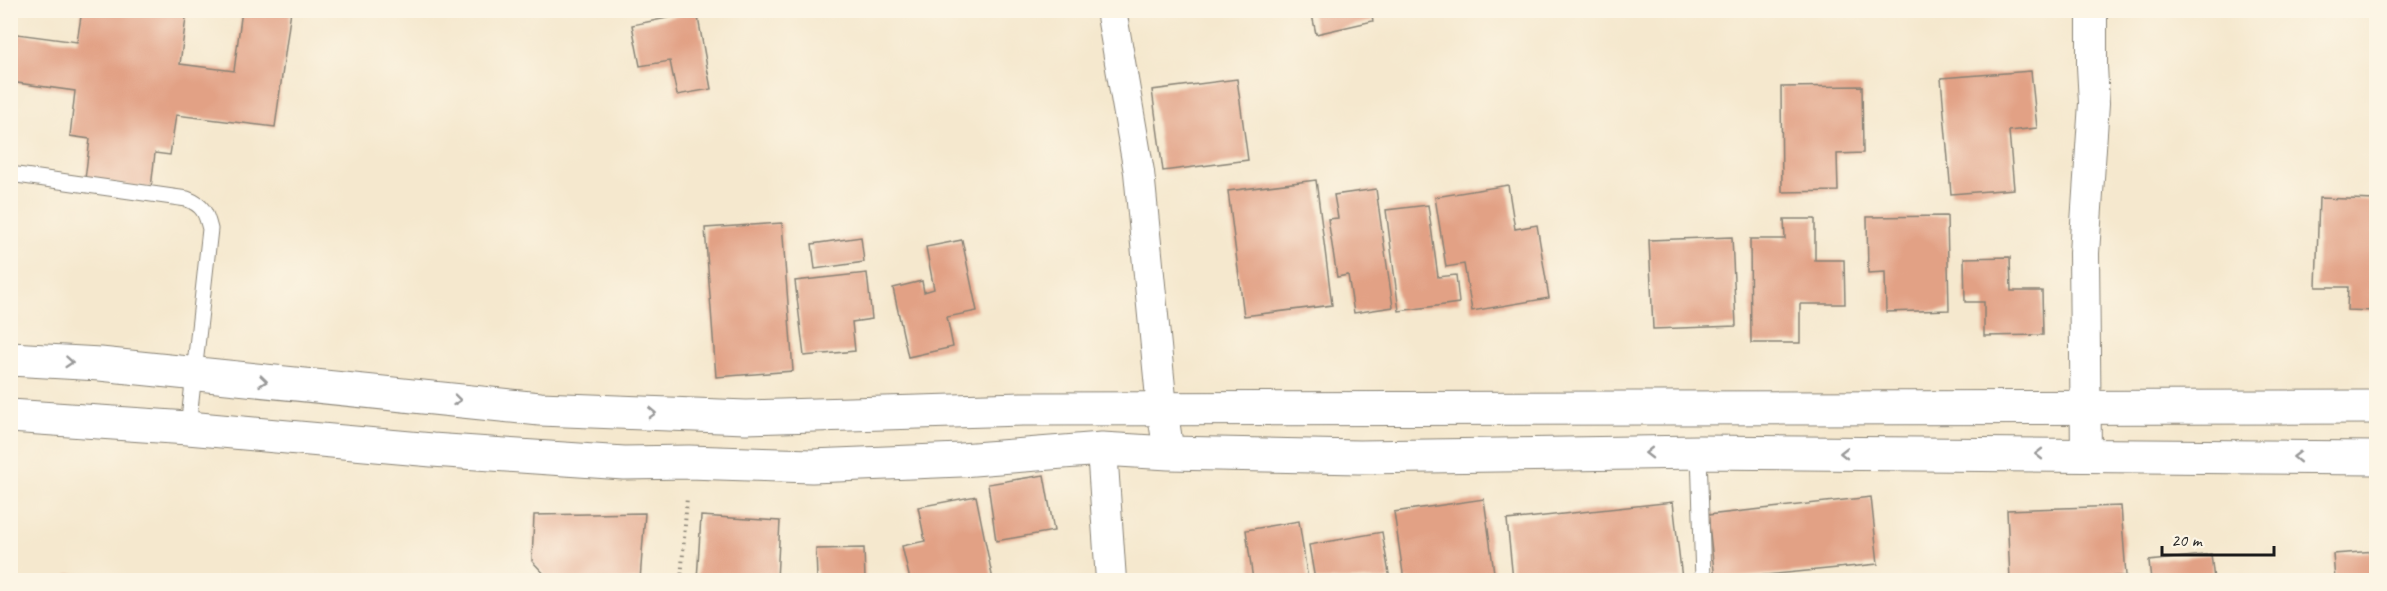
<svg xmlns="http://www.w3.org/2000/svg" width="2387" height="591" viewBox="0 0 2387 591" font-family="Caveat,sans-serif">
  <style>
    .building { fill: #e2a185 }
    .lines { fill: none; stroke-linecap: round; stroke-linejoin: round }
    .service-casing { stroke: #888275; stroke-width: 17 }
    .minor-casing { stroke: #888275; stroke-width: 32 }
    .tertiary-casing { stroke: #888275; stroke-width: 35 }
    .path { stroke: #888275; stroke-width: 4; stroke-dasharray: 1.5 4.5; stroke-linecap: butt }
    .service { stroke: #fff; stroke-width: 15 }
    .minor { stroke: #fff; stroke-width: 30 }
    .tertiary { stroke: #fff; stroke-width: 33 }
    .oneway { stroke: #999 }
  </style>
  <rect width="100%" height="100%" fill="#fcf5e5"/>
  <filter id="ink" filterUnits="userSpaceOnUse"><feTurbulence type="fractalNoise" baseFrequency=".0167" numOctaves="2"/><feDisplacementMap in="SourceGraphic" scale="12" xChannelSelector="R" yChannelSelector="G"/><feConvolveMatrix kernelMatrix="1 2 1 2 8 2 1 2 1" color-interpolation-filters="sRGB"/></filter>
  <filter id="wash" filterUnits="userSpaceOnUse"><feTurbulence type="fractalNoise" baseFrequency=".008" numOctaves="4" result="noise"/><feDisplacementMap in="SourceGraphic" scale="24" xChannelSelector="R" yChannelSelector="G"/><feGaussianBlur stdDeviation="1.35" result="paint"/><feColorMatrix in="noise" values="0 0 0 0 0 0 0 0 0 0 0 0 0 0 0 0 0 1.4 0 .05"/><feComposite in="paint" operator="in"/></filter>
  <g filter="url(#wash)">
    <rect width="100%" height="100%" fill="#f5e8ce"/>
    <g id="blocks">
      <path class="building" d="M82,10H187L180,64L234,71L242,10H291L275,127L176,115L170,155L155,153L151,188L85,179L90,139L70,136L75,91L10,82V33L77,42Z
        M1311,10H1371L1373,21L1316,34Z
        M697,12L711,89L677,95L670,61L640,66L632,25Z
        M2031,71L2037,128L2009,131L2014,189L1951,194L1941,78Z
        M1237,79L1248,160L1163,171L1152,90Z
        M1862,86L1863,153L1837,154L1838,191L1782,192L1781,87Z
        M1316,180L1332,305L1244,316L1228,191Z
        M1508,185L1515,229L1537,225L1549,298L1472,311L1464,264L1446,267L1435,197Z
        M1376,189L1393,307L1354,313L1348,275L1337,277L1328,219L1338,218L1334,195Z
        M2319,198L2376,200V311L2347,310L2348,287H2316Z
        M1428,205L1438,277L1456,275L1459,303L1399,311L1386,210Z
        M1947,216L1949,310L1886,312L1885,272L1868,273L1867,217Z
        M1784,219H1815V260H1844L1845,304H1800V343H1751L1750,239H1785Z
        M782,223L793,371L716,377L705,228Z
        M861,237L864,262L815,269L812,244Z
        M1732,237L1736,326L1653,329L1649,240Z
        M962,240L977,311L947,317L953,347L908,357L893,288L922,281L924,292L934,289L926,247Z
        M2010,257L2011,291H2042L2043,335L1984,336V302H1965L1964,258Z
        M867,273L872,319L852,322L855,351L804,356L795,281Z
        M1044,475L1054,531L996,541L988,484Z
        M976,496L993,580H910L902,546L925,541L918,507Z
        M1871,497L1878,564L1715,580L1708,515Z
        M1484,499L1495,580H1404L1394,512Z
        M1673,502L1682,579L1513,580L1507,520Z
        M2121,506L2126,576L2010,580L2007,510Z
        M645,513L640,580H550L532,561L534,515Z
        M701,516L780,521L777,580H697Z
        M1299,521L1308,580H1253L1246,530Z
        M1382,532L1390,580H1315L1309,545Z
        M864,548L865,580H817L816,549Z
        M2376,551V580H2335L2333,554Z
        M2211,554L2214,580H2151L2149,561Z
        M68,574L148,579V580H67Z"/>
    </g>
  </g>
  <g filter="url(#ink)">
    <use href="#blocks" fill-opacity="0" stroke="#888275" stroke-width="1.5"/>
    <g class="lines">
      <defs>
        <path id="service" d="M10,174L187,199C203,205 206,213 210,229L188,428
          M1699,452L1703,580"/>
        <path id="minor" d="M1111,10L1139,172L1162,408L1169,453
          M1102,449L1111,580
          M2086,455L2084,253L2094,103L2092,66V10"/>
        <path id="tertiary" d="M10,359L100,364L540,409L746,417L1022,409L2376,407
          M10,416L188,428L432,450L624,463L689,462L812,466L961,460L1102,449L1169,453L1359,457L1699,452L2376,458"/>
      </defs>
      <use href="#service" class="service-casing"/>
      <use href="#minor" class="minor-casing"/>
      <use href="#tertiary" class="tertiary-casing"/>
      <path class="path" d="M681,580L687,497"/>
      <use href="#service" class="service"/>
      <use href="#minor" class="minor"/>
      <use href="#tertiary" class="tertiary"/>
    </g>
    <defs><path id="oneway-chevron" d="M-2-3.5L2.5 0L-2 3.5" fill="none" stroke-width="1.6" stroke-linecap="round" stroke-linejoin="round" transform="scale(1.5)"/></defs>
    <g class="oneway">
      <use href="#oneway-chevron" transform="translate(69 362) rotate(4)"/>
      <use href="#oneway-chevron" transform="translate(263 381) rotate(6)"/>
      <use href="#oneway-chevron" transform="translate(457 400) rotate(6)"/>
      <use href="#oneway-chevron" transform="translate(652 413) rotate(2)"/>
      <use href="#oneway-chevron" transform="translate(1649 453) rotate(179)"/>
      <use href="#oneway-chevron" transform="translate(1844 453) rotate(-180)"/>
      <use href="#oneway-chevron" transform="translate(2039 454) rotate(-180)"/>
      <use href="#oneway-chevron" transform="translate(2297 457) rotate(-179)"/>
    </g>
  </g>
  <rect width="2387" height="591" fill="none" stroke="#fcf5e5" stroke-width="36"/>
  <path d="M2162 546v9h112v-9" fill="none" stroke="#1c1c1c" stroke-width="3"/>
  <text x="2171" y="546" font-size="18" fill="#1c1c1c" stroke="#fcf5e5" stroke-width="4.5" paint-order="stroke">20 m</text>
</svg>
